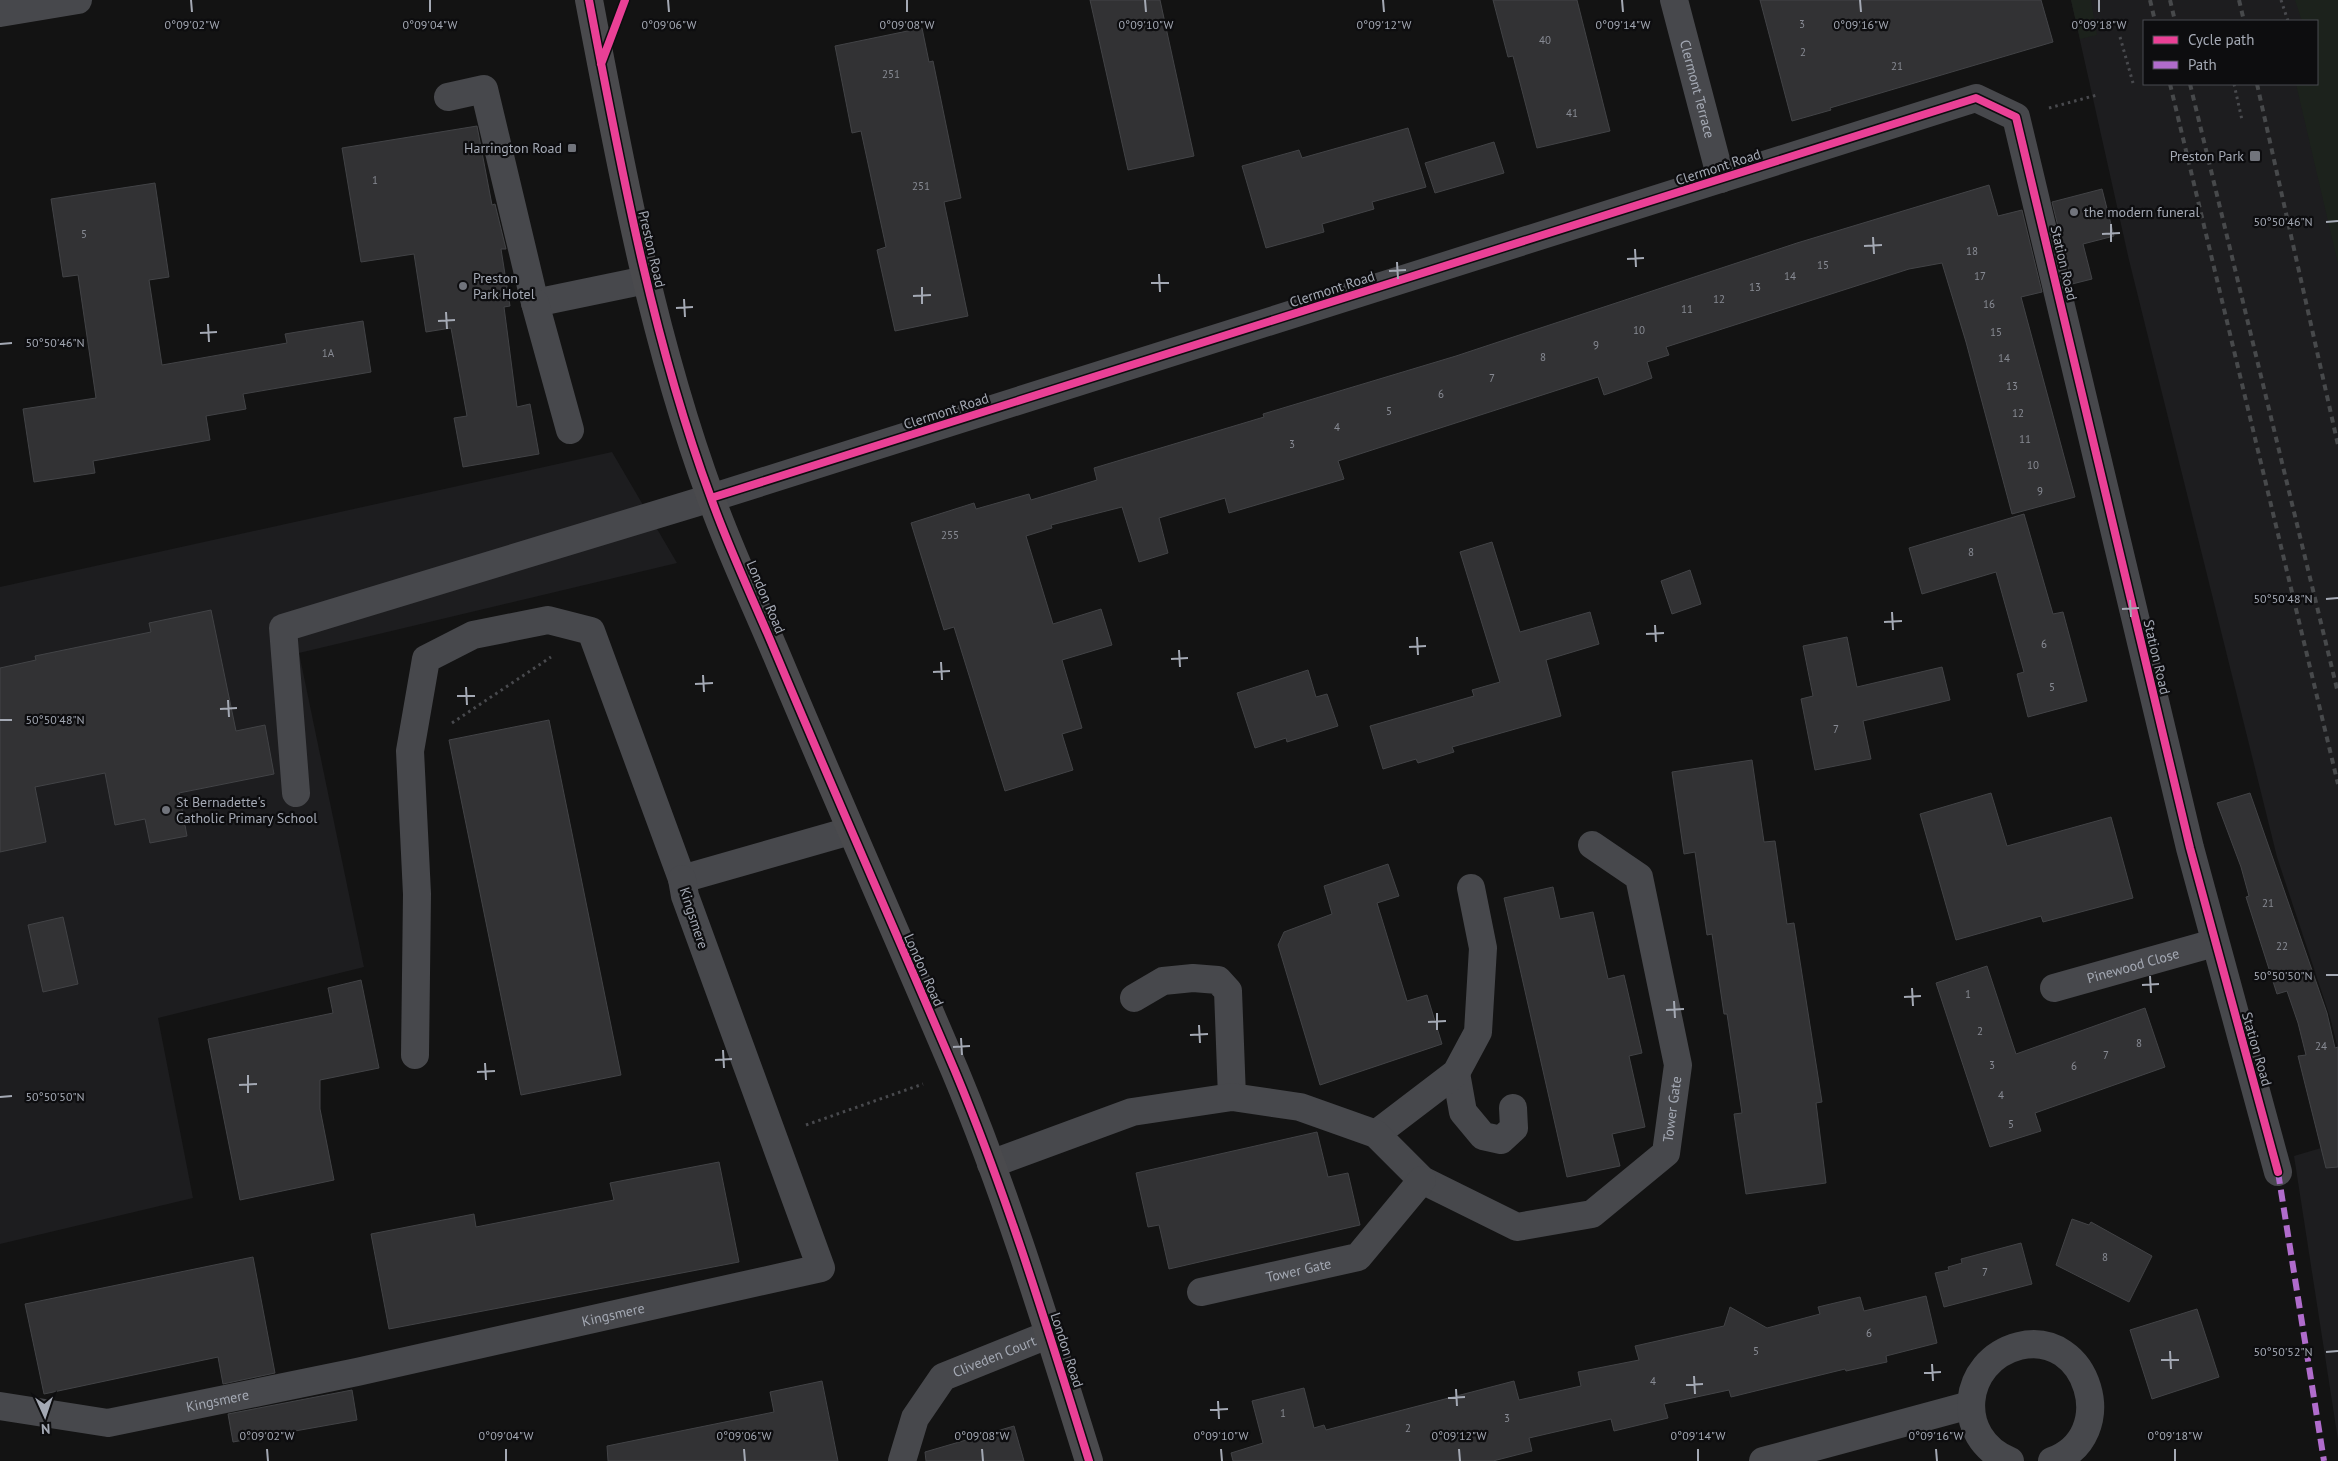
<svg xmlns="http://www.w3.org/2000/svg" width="2338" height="1461" viewBox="0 0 2338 1461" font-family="'PT Sans',sans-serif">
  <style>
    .built { fill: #1d1d1f; fill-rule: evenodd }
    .green { fill: #1c221c }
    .building { fill: #323234; stroke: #424346 }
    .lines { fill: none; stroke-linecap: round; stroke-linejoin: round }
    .path { stroke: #494a4e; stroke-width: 3; stroke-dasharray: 2.5 4; stroke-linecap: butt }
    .minor { stroke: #47484c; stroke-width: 28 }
    .highway { stroke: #4a4a4d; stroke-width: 28 }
    .rail { stroke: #47494b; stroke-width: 4; stroke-dasharray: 6 5; stroke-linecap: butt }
    .quiet { stroke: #b06ccc; stroke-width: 6; stroke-dasharray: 12 6; stroke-linecap: butt }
    .cycleway-casing { stroke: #0d0d0f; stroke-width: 11 }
    .cycleway { stroke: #ea4096; stroke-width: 8 }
    .ticks { fill: none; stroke: #a4a9b4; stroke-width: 2 }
    .poi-dot { fill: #71747c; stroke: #0d0d0f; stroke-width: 2 }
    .labels { text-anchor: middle; stroke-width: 4.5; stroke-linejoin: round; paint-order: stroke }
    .number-label { font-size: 11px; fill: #888b94 }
    .street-label { font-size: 14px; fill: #a4a9b4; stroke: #0d0d0f }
    .poi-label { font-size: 14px; fill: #a4a9b4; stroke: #0d0d0f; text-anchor: start }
    .ticks-label { font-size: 12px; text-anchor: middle; fill: #a4a9b4; stroke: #0d0d0f; stroke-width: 4.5; stroke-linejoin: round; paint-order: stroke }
  </style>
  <rect width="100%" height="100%" fill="#131313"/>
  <path class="built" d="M2071,0H2338V1049L2330,1017L2277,857L2129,260ZM2144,21H2317V84H2144Z
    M612,452L677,563L299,653L364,967L158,1018L193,1198L0,1244V587Z
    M2338,1143V1440L2294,1156Z"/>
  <path class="green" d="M2071,0H2091L2097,35L2080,39Z
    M2295,0H2338V264L2296,84H2317V21H2302Z"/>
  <path class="building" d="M1090,0H1160L1194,156L1128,170Z
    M1493,0H1577L1610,131L1537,148L1513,56L1508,57Z
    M1760,0H2041L2053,42L1830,108L1831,110L1792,121Z
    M922,28L929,62L933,61L961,198L944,202L968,316L895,331L877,250L886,247L861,131L852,133L835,46Z
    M477,126L492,205L495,204L506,249H501L510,306L504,307L517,407L530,404L539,454L463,467L454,418L467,416L451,328L426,332L414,254L361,262L342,148Z
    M1408,128L1426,187L1372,202L1374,209L1322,224L1324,232L1266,248L1242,166L1299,150L1302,158Z
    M1494,142L1504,173L1435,193L1425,163Z
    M155,183L169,277L149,280L162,365L287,343L285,334L363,321L371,372L243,394L246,409L206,416L210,440L93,461L95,473L34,482L23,409L96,398L78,275L63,277L51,199Z
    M1989,185L1998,216L2022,210L2042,292L2021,297L2075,497L2012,514L1966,342L1942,263L1909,269L1666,347L1669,355L1647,362L1652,378L1636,384L1604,395L1598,377L1338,461L1344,479L1229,513L1225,498L1159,518L1168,553L1139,562L1122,507L1051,525L1052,528L1026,536L1053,624L1101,609L1112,645L1062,660L1082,728L1062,734L1073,770L1005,791L954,627L944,630L911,523L974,503L976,509L1029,494L1031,500L1097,480L1094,468L1264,417L1263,414L1456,356L1797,243Z
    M2102,189L2114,236L2083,244L2092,279L2072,284L2052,202Z
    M2024,514L2053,614L2063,612L2087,701L2028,717L2017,674L2024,672L1996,572L1922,594L1909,548Z
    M1492,542L1520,632L1590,612L1599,644L1546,660L1561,716L1452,747L1454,752L1418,763L1416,759L1383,769L1370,726L1474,696L1472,690L1500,682L1460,552Z
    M1690,570L1701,604L1672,614L1661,581Z
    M211,610L236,731L265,725L274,774L179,793L187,836L150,843L145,819L115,825L105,773L35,787L46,842L0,852V668L36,660L35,656L151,632L149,623Z
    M1847,637L1857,687L1942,667L1950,700L1863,721L1871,759L1815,770L1801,699L1813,696L1803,646Z
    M1308,670L1316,697L1327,694L1338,726L1287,742L1286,738L1255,748L1237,693Z
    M549,720L621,1075L521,1095L449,740Z
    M1752,760L1764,842L1775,841L1787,924L1794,923L1822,1102L1816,1103L1826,1183L1746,1194L1734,1114L1742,1113L1727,1014H1724L1712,934L1707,935L1695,852L1684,854L1672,772Z
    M1991,793L2007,846L2111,817L2133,898L2043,922L2041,916L1956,940L1920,814Z
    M2250,793L2327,1013L2335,1048L2338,1047V1167L2326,1168L2298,1056L2306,1055L2298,1023L2287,991L2277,994L2246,897L2249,896L2241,867L2217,803Z
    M1388,864L1399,896L1377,903L1407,1001L1427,995L1442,1044L1320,1085L1278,945L1284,932L1332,914L1324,886Z
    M1553,887L1560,919L1593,912L1608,979L1624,975L1642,1053L1629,1056L1645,1127L1612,1134L1620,1166L1567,1177L1504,898Z
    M63,917L78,984L43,992L28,925Z
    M1987,966L2016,1054L2145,1008L2165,1067L2035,1113L2041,1131L1990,1147L1936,983Z
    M361,980L379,1068L320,1080V1109L334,1180L240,1200L208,1039L333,1013L328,988Z
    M1317,1132L1328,1177L1348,1173L1360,1225L1169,1269L1159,1225L1148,1227L1136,1173Z
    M719,1162L739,1262L389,1329L371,1234L474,1214L476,1227L614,1200L610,1183Z
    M2072,1219L2089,1225L2091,1222L2152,1256L2129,1302L2056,1265Z
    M2021,1243L2032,1284L1944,1307L1935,1273L1949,1270L1948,1267L1962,1263L1961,1259Z
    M253,1257L275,1373L223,1384L218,1357L44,1394L25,1304Z
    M1926,1296L1937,1343L1886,1356L1887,1362L1846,1371L1845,1369L1731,1397L1729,1390L1664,1404L1668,1418L1614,1431L1611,1419L1529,1438L1532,1451L1493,1461H1233L1231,1453L1263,1443L1252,1401L1304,1388L1314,1428L1324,1425L1326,1430L1514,1381L1519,1400L1581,1386L1578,1372L1639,1360L1635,1346L1724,1326L1730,1307L1767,1328L1820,1314L1818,1307L1860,1297L1864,1311Z
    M2197,1309L2219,1377L2152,1399L2130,1330Z
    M822,1381L838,1461H608L607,1446L774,1412L770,1392Z
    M352,1390L357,1420L233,1442L228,1414Z
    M1014,1426L1024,1461H926L925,1452Z"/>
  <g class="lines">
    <path class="path" d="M2281,0L2288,21
      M2120,37L2133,83
      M2234,84L2242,120
      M2049,108L2097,95
      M452,723L551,657
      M806,1125L923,1084"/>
    <g class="minor">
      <path id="s1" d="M1674,0L1721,179"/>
      <path d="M0,13L78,0"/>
      <path d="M448,97L484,89L535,303L646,280"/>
      <path d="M535,303L570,430"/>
      <path d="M296,793L283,628L711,498L1976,98L2016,117L2190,848L2278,1172"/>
      <path id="s2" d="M2054,988L2214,943"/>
      <path d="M1134,998L1163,981L1193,978L1218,980L1228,991L1232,1097"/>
      <path d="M415,1055L417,894L410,751L426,659L473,635L548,620L591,631L682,879L850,831"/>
      <path d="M1456,1073L1463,1112L1483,1136L1501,1140L1514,1128L1513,1108"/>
      <path d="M1376,1134L1456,1073L1478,1032L1483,948L1471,888"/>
      <path id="s3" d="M991,1164L1132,1112L1232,1097L1300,1107L1376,1134L1422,1180L1517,1227L1592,1214L1666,1153L1678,1065L1639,877L1592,845"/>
      <path id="s4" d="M1201,1292L1358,1257L1422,1180"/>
      <path id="s5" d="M0,1406L108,1423L357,1372L821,1268L685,896L682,879"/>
      <path id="s6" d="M902,1461L915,1418L943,1377L1050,1334"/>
      <path d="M1763,1461L1970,1405"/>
      <path d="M2010,1461C1953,1438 1961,1361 2019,1346C2088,1329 2121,1436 2052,1461"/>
    </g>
    <path class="highway" d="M589,0C621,168 652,338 711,498C729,549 753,599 774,649C833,790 895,930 955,1071C1008,1198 1048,1330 1089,1461"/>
    <path class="rail" d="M2150,0L2155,21
      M2170,0L2175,21
      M2239,0L2244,21
      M2170,84L2338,784
      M2190,84L2338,693
      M2257,84L2338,445"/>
    <path class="quiet" d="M2278,1172L2324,1461"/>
    <defs>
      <path id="cycleway" d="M589,0C621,168 652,338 711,498C729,549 753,599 774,649C833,790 895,930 955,1071C1008,1198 1048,1330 1089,1461
        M601,64L625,0
        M711,498L1976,98L2016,117L2190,848L2278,1172"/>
    </defs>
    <use href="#cycleway" class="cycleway-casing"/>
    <use href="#cycleway" class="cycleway"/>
  </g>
  <path class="ticks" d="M191,0L192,12M430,0V12M668,0L669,12M907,0V12M1145,0L1146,12M1383,0L1384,12M1622,0L1623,12M1860,0L1861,12M2099,0V12M2326,222L2338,221M2111,224V242M2102,234L2120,233M1873,237L1874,254M1864,246L1882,245M1635,249L1636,267M1627,259L1644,258M1397,262L1398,279M1389,271L1406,270M1159,274L1160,292M1151,283H1169M922,287V304M913,296L931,295M684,299L685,317M676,308L693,307M446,312L447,329M438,321L455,320M208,324L209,342M200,333L217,332M0,344L12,343M2326,599L2338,598M2130,600L2131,617M2122,609L2139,608M1892,612L1893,630M1884,622L1902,621M1655,625L1656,642M1646,634L1664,633M1417,637L1418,655M1409,647L1426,646M1179,650L1180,667M1171,659L1188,658M941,662L942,680M933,672L950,671M703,675L704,692M695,684L713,683M466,687L467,705M457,696H475M228,700L229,717M220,709L237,708M0,720H12M2326,975H2338M2150,976L2151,993M2142,985L2159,984M1912,988L1913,1006M1904,997L1921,996M1674,1001L1675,1018M1666,1010L1684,1009M1437,1013V1030M1428,1022L1446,1021M1199,1025L1200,1043M1190,1035L1208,1034M961,1038L962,1055M953,1047L970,1046M723,1050L724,1068M715,1060L732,1059M485,1063L486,1080M477,1072L495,1071M248,1075V1093M239,1085L257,1084M0,1097L12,1096M2170,1351L2171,1369M2326,1352L2338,1351M2161,1360H2179M1932,1364L1933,1381M1924,1373L1941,1372M1694,1376L1695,1394M1686,1385L1703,1384M1456,1389L1457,1406M1448,1398L1465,1397M1218,1401L1219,1419M1210,1410L1228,1409M267,1449L268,1461M506,1449V1461M744,1449L745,1461M982,1449L983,1461M1221,1449L1222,1461M1459,1449L1460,1461M1698,1449V1461M1936,1449L1937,1461M2175,1449V1461"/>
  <g class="poi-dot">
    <rect x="567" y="143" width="10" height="10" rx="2.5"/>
    <rect x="2249" y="150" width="12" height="12" rx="2.5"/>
    <circle cx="2074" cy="212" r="5"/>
    <circle cx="463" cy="286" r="5"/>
    <circle cx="166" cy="810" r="5"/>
  </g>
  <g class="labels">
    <g class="number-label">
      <text x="1802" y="28">3</text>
      <text x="1545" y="44">40</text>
      <text x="1803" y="56">2</text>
      <text x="1897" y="70">21</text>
      <text x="891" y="78">251</text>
      <text x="1572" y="117">41</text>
      <text x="375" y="184">1</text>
      <text x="921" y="190">251</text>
      <text x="84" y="238">5</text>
      <text x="1972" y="255">18</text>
      <text x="1823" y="269">15</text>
      <text x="1790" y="280">14</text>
      <text x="1980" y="280">17</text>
      <text x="1755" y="291">13</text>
      <text x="1719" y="303">12</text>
      <text x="1989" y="308">16</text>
      <text x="1687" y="313">11</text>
      <text x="1639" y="334">10</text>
      <text x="1996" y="336">15</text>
      <text x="1596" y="349">9</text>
      <text x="328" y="357">1A</text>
      <text x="1543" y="361">8</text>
      <text x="2004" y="362">14</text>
      <text x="1492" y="382">7</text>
      <text x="2012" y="390">13</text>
      <text x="1441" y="398">6</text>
      <text x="1389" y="415">5</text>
      <text x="2018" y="417">12</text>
      <text x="1337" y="431">4</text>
      <text x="2025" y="443">11</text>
      <text x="1292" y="448">3</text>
      <text x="2033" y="469">10</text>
      <text x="2040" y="495">9</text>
      <text x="950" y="539">255</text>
      <text x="1971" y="556">8</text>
      <text x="2044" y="648">6</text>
      <text x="2052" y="691">5</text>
      <text x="1836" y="733">7</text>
      <text x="2268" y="907">21</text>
      <text x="2282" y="950">22</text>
      <text x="1968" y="998">1</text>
      <text x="1980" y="1035">2</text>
      <text x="2139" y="1047">8</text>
      <text x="2321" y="1050">24</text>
      <text x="2106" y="1059">7</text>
      <text x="1992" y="1069">3</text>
      <text x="2074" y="1070">6</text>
      <text x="2001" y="1099">4</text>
      <text x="2011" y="1128">5</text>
      <text x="2105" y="1261">8</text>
      <text x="1985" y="1276">7</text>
      <text x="1869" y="1337">6</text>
      <text x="1756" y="1355">5</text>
      <text x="1653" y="1385">4</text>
      <text x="1283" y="1417">1</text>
      <text x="1507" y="1422">3</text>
      <text x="1408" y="1432">2</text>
    </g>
    <g class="street-label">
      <text dy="5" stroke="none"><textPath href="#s1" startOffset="92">Clermont Terrace</textPath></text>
      <text transform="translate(1718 167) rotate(-18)" y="5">Clermont Road</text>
      <text transform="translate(652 249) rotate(77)" y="5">Preston Road</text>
      <text transform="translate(2064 263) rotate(77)" y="5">Station Road</text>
      <text transform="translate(1332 289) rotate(-18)" y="5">Clermont Road</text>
      <text transform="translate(946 411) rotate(-18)" y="5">Clermont Road</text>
      <text transform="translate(766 597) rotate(67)" y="5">London Road</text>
      <text transform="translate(2157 657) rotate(77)" y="5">Station Road</text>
      <text transform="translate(694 918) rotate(72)" y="5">Kingsmere</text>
      <text dy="5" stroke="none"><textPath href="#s2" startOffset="82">Pinewood Close</textPath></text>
      <text transform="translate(924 970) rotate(66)" y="5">London Road</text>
      <text transform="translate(2257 1049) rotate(74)" y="5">Station Road</text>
      <text dy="5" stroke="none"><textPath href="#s3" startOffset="788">Tower Gate</textPath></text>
      <text dy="5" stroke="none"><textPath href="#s4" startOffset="100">Tower Gate</textPath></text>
      <text dy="5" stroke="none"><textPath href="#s5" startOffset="626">Kingsmere</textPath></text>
      <text transform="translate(1067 1350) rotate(72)" y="5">London Road</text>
      <text dy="5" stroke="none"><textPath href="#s6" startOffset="150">Cliveden Court</textPath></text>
      <text dy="5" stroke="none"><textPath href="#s5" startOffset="221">Kingsmere</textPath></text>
    </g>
    <g class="poi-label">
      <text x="562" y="153" text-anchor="end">Harrington Road</text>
      <text x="2244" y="161" text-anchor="end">Preston Park</text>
      <text x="2084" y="217">the modern funeral</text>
      <text x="473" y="283">Preston<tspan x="473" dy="16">Park Hotel</tspan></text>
      <text x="176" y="807">St Bernadette's<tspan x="176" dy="16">Catholic Primary School</tspan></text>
    </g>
  </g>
  <g class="ticks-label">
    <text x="192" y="29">0°09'02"W</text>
    <text x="430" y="29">0°09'04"W</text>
    <text x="669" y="29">0°09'06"W</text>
    <text x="907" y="29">0°09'08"W</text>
    <text x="1146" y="29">0°09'10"W</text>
    <text x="1384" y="29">0°09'12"W</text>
    <text x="1623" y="29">0°09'14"W</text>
    <text x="1861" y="29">0°09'16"W</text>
    <text x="2099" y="29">0°09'18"W</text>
    <text x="2283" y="226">50°50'46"N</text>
    <text x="55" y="347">50°50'46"N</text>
    <text x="2283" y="603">50°50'48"N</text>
    <text x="55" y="724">50°50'48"N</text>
    <text x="2283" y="980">50°50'50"N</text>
    <text x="55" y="1101">50°50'50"N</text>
    <text x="2283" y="1356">50°50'52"N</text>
    <text x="267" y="1440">0°09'02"W</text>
    <text x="506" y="1440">0°09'04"W</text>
    <text x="744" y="1440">0°09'06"W</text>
    <text x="982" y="1440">0°09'08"W</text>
    <text x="1221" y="1440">0°09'10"W</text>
    <text x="1459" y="1440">0°09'12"W</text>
    <text x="1698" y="1440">0°09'14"W</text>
    <text x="1936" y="1440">0°09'16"W</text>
    <text x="2175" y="1440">0°09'18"W</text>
  </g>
  <rect x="2143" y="20" width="175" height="65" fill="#0d0d0f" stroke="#494b51"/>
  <rect x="2153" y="36" width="25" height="8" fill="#ea4096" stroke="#494b51"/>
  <text x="2188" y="45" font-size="15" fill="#a4a9b4">Cycle path</text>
  <rect x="2153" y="61" width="25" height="8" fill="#b06ccc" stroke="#494b51"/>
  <text x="2188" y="70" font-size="15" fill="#a4a9b4">Path</text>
  <g transform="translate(45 1416) rotate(177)" stroke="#0d0d0f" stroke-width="4" paint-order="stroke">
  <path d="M0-4L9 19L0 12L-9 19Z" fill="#a4a9b4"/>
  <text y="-8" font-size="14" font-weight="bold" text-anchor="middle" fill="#a4a9b4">N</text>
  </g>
</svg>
